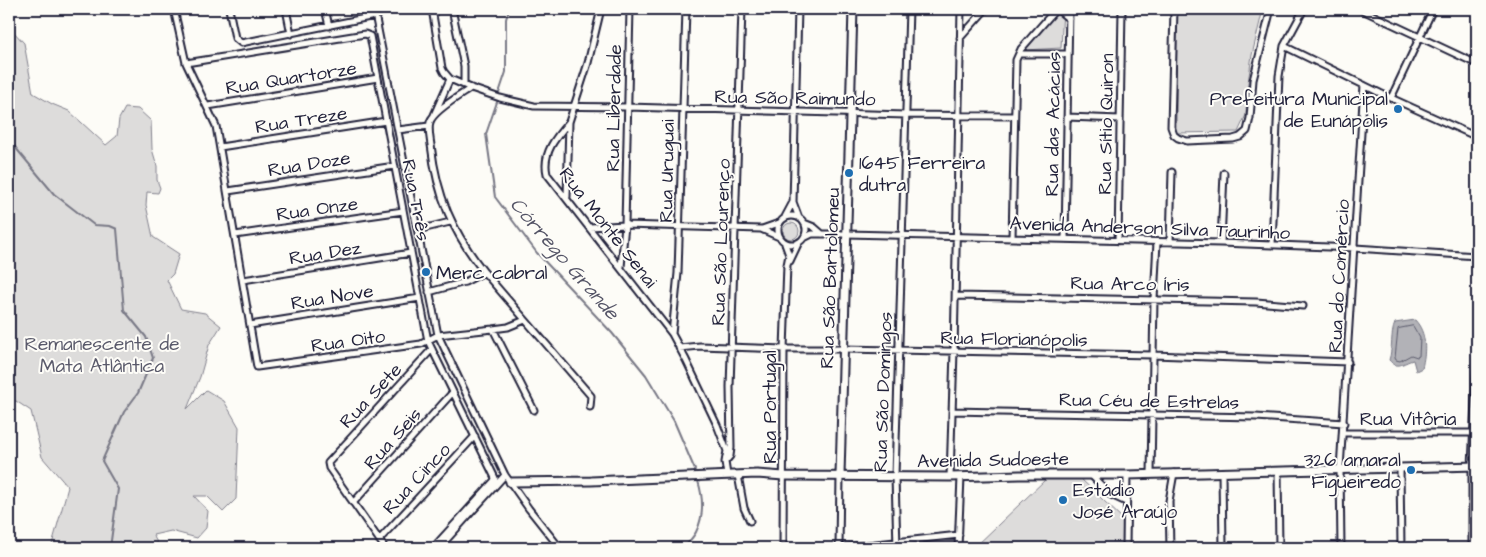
<svg xmlns="http://www.w3.org/2000/svg" width="1486" height="557" viewBox="0 0 1486 557" font-family="'Architects Daughter',sans-serif">
  <style>
    .green { fill: #dddcdb; stroke: #807f8b }
    .water { fill: #b2b2b7; stroke: #787885 }
    .lines { fill: none; stroke-linecap: round; stroke-linejoin: round }
    .shore { stroke: #5c5c6d; stroke-width: 1 }
    .stream { stroke: #787885; stroke-width: 2 }
    .street-casing { stroke: #22223b; stroke-width: 9 }
    .secondary-casing { stroke: #22223b; stroke-width: 11 }
    .street { stroke: #fdfcf7; stroke-width: 5 }
    .secondary { stroke: #fdfcf7; stroke-width: 7 }
    .poi-dot { fill: #1f6fb2; stroke: #fdfcf7; stroke-width: 2 }
    .labels { text-anchor: middle; stroke-width: 4; stroke-linejoin: round; paint-order: stroke }
    .street-label { font-size: 19px; fill: #22223b; stroke: #fdfcf7 }
    .poi-label { font-size: 19px; fill: #22223b; stroke: #fdfcf7; text-anchor: start }
    .park-label { font-size: 19px; fill: #5a5a6b; stroke: #fdfcf7 }
    .water-label { font-size: 20px; font-style: italic; fill: #545466; stroke: #fdfcf7 }
  </style>
  <rect width="100%" height="100%" fill="#fdfcf7"/>
  <filter id="ink" filterUnits="userSpaceOnUse"><feTurbulence type="fractalNoise" baseFrequency=".02" numOctaves="2"/><feDisplacementMap in="SourceGraphic" scale="10" xChannelSelector="R" yChannelSelector="G"/><feConvolveMatrix kernelMatrix="1 2 1 2 8 2 1 2 1" color-interpolation-filters="sRGB"/></filter>
  <g filter="url(#ink)">
    <path class="green" d="M1060,9H1063L1061,48L1025,50Z
      M1177,9H1263L1252,55L1247,90L1246,115L1238,132L1176,133Z
      M9,24L11,29L24,43L33,93L52,104L69,111L106,145L117,136L119,119L125,108L138,109L151,121L152,149L157,166V180L160,188L158,193L147,192L146,205L153,237L179,254L173,274L167,280L181,309L205,313L221,326L209,345L200,377L187,409L206,390L224,401L239,427L236,499L223,512L207,496H194L208,511L206,528L197,538L171,531L153,535L160,548H51L68,487L42,457L31,411L16,401L9,402Z
      M783 231a8 8 0 1 1 16 0a8 8 0 1 1-16 0Z
      M1080,478L1125,521L1122,548H974L1046,479Z"/>
    <path class="water" d="M1415,320C1427,333 1426,351 1422,368L1416,371L1413,360C1402,363 1398,370 1389,360C1393,348 1390,335 1395,323Z"/>
    <g class="lines">
      <path class="shore" d="M1413,326L1420,338L1419,356L1417,357L1411,355L1400,361L1396,360L1395,358L1398,329Z"/>
      <path class="stream" d="M499,93L506,72V19L509,9
        M497,102L486,134L495,197L537,253L612,333L646,375L674,421L695,470
        M10,141L54,194L94,225L110,226L117,229L124,310L146,337L153,358L138,393L124,412L102,461L118,489L110,548
        M684,548C687,543 693,538 696,532C704,516 703,497 698,481"/>
      <defs>
        <path id="street" d="M174,9L186,63L216,126L257,367L421,344L438,335L493,329L508,327L525,320
          M229,9L235,38L241,43L375,16
          M286,9L291,34
          M325,9L329,26
          M374,9L438,335L505,475L529,509L560,548
          M432,9L442,68L444,72L450,79L471,88L500,98L534,106L627,107L906,115L1014,116
          M452,9L464,66V85
          M798,9L793,202L799,218
          M1057,9L1069,19
          M1174,9L1171,127L1174,135L1178,138L1187,141L1233,139L1240,137L1247,131L1250,118L1253,80L1271,9
          M1360,9L1477,64
          M960,38L986,9
          M1284,46L1380,93L1477,137
          M1019,54H1068
          M186,63L365,34L370,36L428,341L495,478L494,481L433,548
          M471,88C461,95 434,110 430,122C428,129 430,138 431,145C437,196 452,231 484,272L591,396L590,407
          M1391,98L1433,9
          M208,106L378,78
          M434,115L450,79
          M1067,117L1120,119
          M569,122C556,137 542,153 547,174L672,334L686,360L717,425L727,451L725,462
          M398,130L429,126
          M220,147L386,121
          M228,191L395,166
          M567,197L569,122L588,63L601,9
          M778 230a14 14 0 1 1 28 0a14 14 0 1 1-28 0Z
          M785,217L793,202
          M804,223L814,227L822,234
          M590,227L625,225L761,229L779,237
          M762,229L779,223
          M418,230L450,222
          M235,235L403,211
          M804,238L812,234H847L1221,243L1355,248L1477,256
          M1012,238L1016,60L1021,49L1056,9
          M1065,239L1069,9
          M1118,241L1122,9
          M1170,242L1172,172
          M1221,243L1224,173
          M1272,245L1279,76L1284,46L1304,9
          M790,261L798,244
          M621,267L625,225L630,9
          M243,280L411,253
          M429,292L465,282L484,272
          M956,296L1256,302L1303,306
          M250,325L420,298
          M493,329L534,410
          M672,334L678,273L686,9
          M679,348L700,346L784,349H843L1153,355L1348,362
          M952,411L1256,417L1344,423
          M1343,433H1473
          M1400,468L1401,548
          M1278,471L1279,548
          M1222,473L1223,548
          M1151,474L1154,299L1157,242
          M727,475L725,462L730,456L731,448L730,387L742,9
          M738,475L744,508L750,521
          M1091,475L1111,495L1126,502
          M950,477L954,351L961,9
          M353,503L453,392
          M379,540L475,436
          M385,548L329,468L328,463L432,349
          M439,548L505,475
          M783,548L784,349L787,265L789,255L785,244
          M839,548L840,475
          M840,548L959,535
          M897,548L895,476L909,9
          M958,548L961,477
          M1126,548L1127,475
          M1170,548L1169,501L1174,473
          M1341,548L1340,469L1364,85
          M1472,548V466L1477,356"/>
        <path id="secondary" d="M840,475L853,9
          M510,482L591,481L757,474L784,476L950,477L1020,475H1127L1477,466"/>
      </defs>
      <use href="#street" class="street-casing"/>
      <use href="#secondary" class="secondary-casing"/>
      <use href="#street" class="street"/>
      <use href="#secondary" class="secondary"/>
    </g>
  </g>
  <g class="poi-dot">
    <circle cx="1398" cy="109" r="5"/>
    <circle cx="849" cy="173" r="5"/>
    <circle cx="426" cy="272" r="5"/>
    <circle cx="1411" cy="470" r="5"/>
    <circle cx="1063" cy="500" r="5"/>
  </g>
  <g class="labels">
    <g class="street-label">
      <text transform="translate(291 77) rotate(-9)" y="7">Rua Quartorze</text>
      <text transform="translate(795 97) rotate(1)" y="7">Rua São Raimundo</text>
      <text transform="translate(613 108) rotate(-89)" y="7">Rua Liberdade</text>
      <text transform="translate(301 119) rotate(-9)" y="7">Rua Treze</text>
      <text transform="translate(1052 124) rotate(-89)" y="7">Rua das Acácias</text>
      <text transform="translate(1105 124) rotate(-89)" y="7">Rua Sítio Quiron</text>
      <text transform="translate(309 163) rotate(-9)" y="7">Rua Doze</text>
      <text transform="translate(666 171) rotate(-89)" y="7">Rua Uruguai</text>
      <text transform="translate(417 200) rotate(79)" y="7">Rua Três</text>
      <text transform="translate(317 208) rotate(-8)" y="7">Rua Onze</text>
      <text transform="translate(609 227) rotate(52)" y="7">Rua Monte Senai</text>
      <text transform="translate(1150 227) rotate(2)" y="7">Avenida Anderson Silva Taurinho</text>
      <text transform="translate(720 242) rotate(-88)" y="7">Rua São Lourenço</text>
      <text transform="translate(325 252) rotate(-9)" y="7">Rua Dez</text>
      <text transform="translate(1338 276) rotate(-87)" y="7">Rua do Comércio</text>
      <text transform="translate(829 278) rotate(-88)" y="7">Rua São Bartolomeu</text>
      <text transform="translate(1130 283) rotate(1)" y="7">Rua Arco Íris</text>
      <text transform="translate(332 296) rotate(-9)" y="7">Rua Nove</text>
      <text transform="translate(1014 338) rotate(1)" y="7">Rua Florianópolis</text>
      <text transform="translate(348 340) rotate(-8)" y="7">Rua Oito</text>
      <text transform="translate(882 392) rotate(-88)" y="7">Rua São Domingos</text>
      <text transform="translate(370 395) rotate(-47)" y="7">Rua Sete</text>
      <text transform="translate(1149 400) rotate(1)" y="7">Rua Céu de Estrelas</text>
      <text transform="translate(769 407) rotate(-90)" y="7">Rua Portugal</text>
      <text x="1408" y="425">Rua Vitôria</text>
      <text transform="translate(392 438) rotate(-48)" y="7">Rua Seis</text>
      <text transform="translate(993 459) rotate(-1)" y="7">Avenida Sudoeste</text>
      <text transform="translate(416 478) rotate(-47)" y="7">Rua Cinco</text>
    </g>
    <g class="poi-label">
      <text x="1388" y="105" text-anchor="end">Prefeitura Municipal<tspan x="1388" dy="22">de Eunápolis</tspan></text>
      <text x="859" y="169">1645 Ferreira<tspan x="859" dy="22">dutra</tspan></text>
      <text x="436" y="279">Merc cabral</text>
      <text x="1401" y="466" text-anchor="end">326 amaral<tspan x="1401" dy="22">Figueiredo</tspan></text>
      <text x="1073" y="496">Estádio<tspan x="1073" dy="22">José Araújo</tspan></text>
    </g>
    <g class="park-label">
      <text x="102" y="350">Remanescente de<tspan x="102" dy="22">Mata Atlântica</tspan></text>
    </g>
    <g class="water-label">
      <text transform="translate(565 258) rotate(49)" y="7">Córrego Grande</text>
    </g>
  </g>
  <rect width="1486" height="557" fill="none" stroke="#fdfcf7" stroke-width="30"/>
  <rect x="15" y="15" width="1456" height="527" fill="none" stroke="#22223b" stroke-width="2" filter="url(#ink)"/>
</svg>
